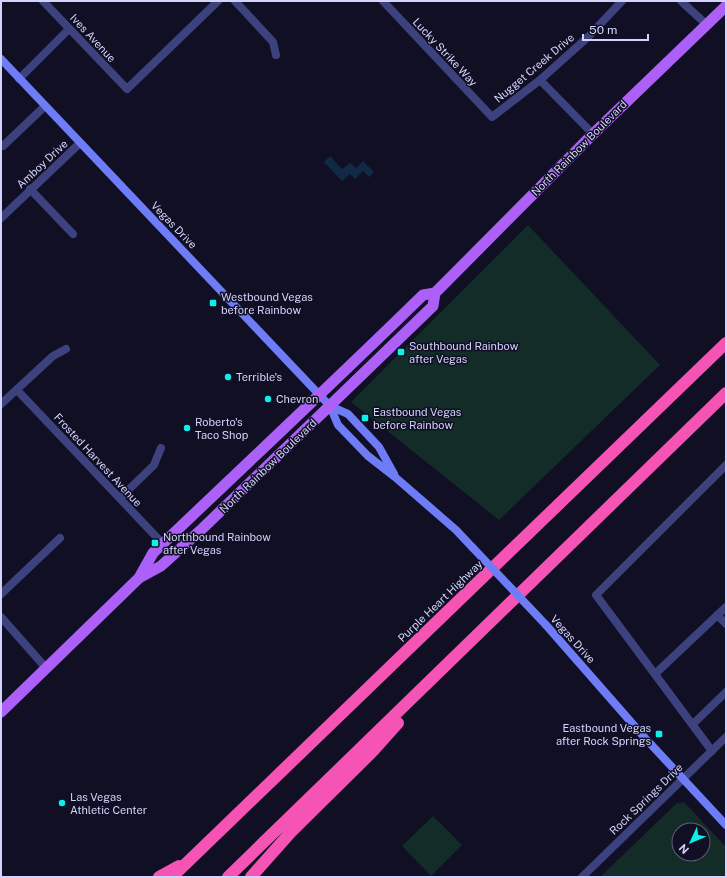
<svg xmlns="http://www.w3.org/2000/svg" width="727" height="878" viewBox="0 0 727 878" font-family="'Public Sans',sans-serif">
  <style>
    .green { fill: #132c28; fill-rule: evenodd }
    .water { fill: #102a46 }
    .lines { fill: none; stroke-linecap: round; stroke-linejoin: round }
    .minor { stroke: #3d427f; stroke-width: 8 }
    .tertiary { stroke: #3d427f; stroke-width: 8 }
    .secondary { stroke: #6f7cf8; stroke-width: 8 }
    .primary { stroke: #ad60f7; stroke-width: 11 }
    .motorway { stroke: #f654b5; stroke-width: 12 }
    .secondary-bridge { stroke: #6f7cf8; stroke-width: 8 }
    .poi-dot { fill: #0cf0ec; stroke: #100f23; stroke-width: 1.5 }
    .labels { text-anchor: middle; stroke-width: 3; stroke-linejoin: round; paint-order: stroke }
    .street-label { font-size: 11px; fill: #d3d3fd; stroke: #100f23 }
    .poi-label { font-size: 11px; fill: #d3d3fd; stroke: #100f23; text-anchor: start }
  </style>
  <rect width="100%" height="100%" fill="#100f23"/>
  <path class="green" d="M528,225L660,365L499,520L351,402Z
    M678,802L680,804L682,802L685,803L726,847V877H600ZM679,830H703V854H679Z
    M433,816L462,845L431,876L402,846Z"/>
  <path class="water" d="M330,156L342,169L350,163L356,168L363,161L374,172L369,177L363,171L355,179L350,174L342,181L324,162Z"/>
  <g class="lines">
    <path class="minor" d="M43,1L127,89L218,1
      M235,1L273,42L276,55
      M383,1L492,117L540,80L588,37L622,1
      M681,1L707,25
      M19,79L69,29
      M540,80L593,134
      M1,145L3,146L45,106
      M30,189L73,234
      M1,218L80,143
      M17,390L163,544
      M1,404L53,356L66,349
      M120,498L154,465L161,448
      M1,594L60,538
      M717,615L726,624
      M1,617L46,668
      M655,674L726,607
      M693,724L726,692
      M712,751L596,595L726,465"/>
    <path class="tertiary" d="M582,877L726,737"/>
    <path class="secondary" d="M1,59L330,406L338,425L368,456L395,477L456,530L473,548
      M330,406L348,414L379,447L394,474
      M546,625L645,738L726,825"/>
    <path class="primary" d="M139,578L153,553C243,467 334,382 423,295L435,293L593,134L726,6
      M1,712L139,578L161,566L203,528L433,306L435,293"/>
    <path class="motorway" d="M159,877L179,866
      M172,877L726,343
      M228,877L726,393
      M251,877L291,832L372,752L398,723"/>
    <path class="secondary-bridge" d="M473,548L546,625"/>
  </g>
  <g class="poi-dot">
    <rect x="209" y="299" width="8" height="8" rx="2"/>
    <rect x="397" y="348" width="8" height="8" rx="2"/>
    <circle cx="228" cy="377" r="4"/>
    <circle cx="268" cy="399" r="4"/>
    <rect x="361" y="414" width="8" height="8" rx="2"/>
    <circle cx="187" cy="428" r="4"/>
    <rect x="151" y="539" width="8" height="8" rx="2"/>
    <rect x="655" y="730" width="8" height="8" rx="2"/>
    <circle cx="62" cy="803" r="4"/>
  </g>
  <g class="labels">
    <g class="street-label">
      <text transform="translate(93 38) rotate(47)" y="4">Ives Avenue</text>
      <text transform="translate(445 52) rotate(47)" y="4">Lucky Strike Way</text>
      <text transform="translate(534 68) rotate(-40)" y="4">Nugget Creek Drive</text>
      <text transform="translate(579 148) rotate(-45)" y="4">North Rainbow Boulevard</text>
      <text transform="translate(42 164) rotate(-43)" y="4">Amboy Drive</text>
      <text transform="translate(174 225) rotate(46)" y="4">Vegas Drive</text>
      <text transform="translate(98 460) rotate(47)" y="4">Frosted Harvest Avenue</text>
      <text transform="translate(268 466) rotate(-44)" y="4">North Rainbow Boulevard</text>
      <text transform="translate(440 601) rotate(-44)" y="4">Purple Heart Highway</text>
      <text transform="translate(573 639) rotate(48)" y="4">Vegas Drive</text>
      <text transform="translate(646 799) rotate(-44)" y="4">Rock Springs Drive</text>
    </g>
    <g class="poi-label">
      <text x="221" y="301">Westbound Vegas<tspan x="221" dy="13">before Rainbow</tspan></text>
      <text x="409" y="350">Southbound Rainbow<tspan x="409" dy="13">after Vegas</tspan></text>
      <text x="236" y="381">Terrible's</text>
      <text x="276" y="403">Chevron</text>
      <text x="373" y="416">Eastbound Vegas<tspan x="373" dy="13">before Rainbow</tspan></text>
      <text x="195" y="426">Roberto's<tspan x="195" dy="13">Taco Shop</tspan></text>
      <text x="163" y="541">Northbound Rainbow<tspan x="163" dy="13">after Vegas</tspan></text>
      <text x="651" y="732" text-anchor="end">Eastbound Vegas<tspan x="651" dy="13">after Rock Springs</tspan></text>
      <text x="70" y="801">Las Vegas<tspan x="70" dy="13">Athletic Center</tspan></text>
    </g>
  </g>
  <rect width="727" height="878" fill="none" stroke="#d3d3fd" stroke-width="4"/>
  <g transform="translate(691 842) rotate(226)"><circle r="19" fill="#100f23" stroke="#5e5d7a"/>
  <path d="M0-3L7 15L0 10L-7 15Z" fill="#0cf0ec"/>
  <text y="-6" font-size="11" font-weight="bold" text-anchor="middle" fill="#d3d3fd">N</text>
  </g>
  <path d="M583 34v6h65v-6" fill="none" stroke="#d3d3fd" stroke-width="2"/>
  <text x="589" y="34" font-size="12" fill="#d3d3fd" stroke="#100f23" stroke-width="3" paint-order="stroke">50 m</text>
</svg>
